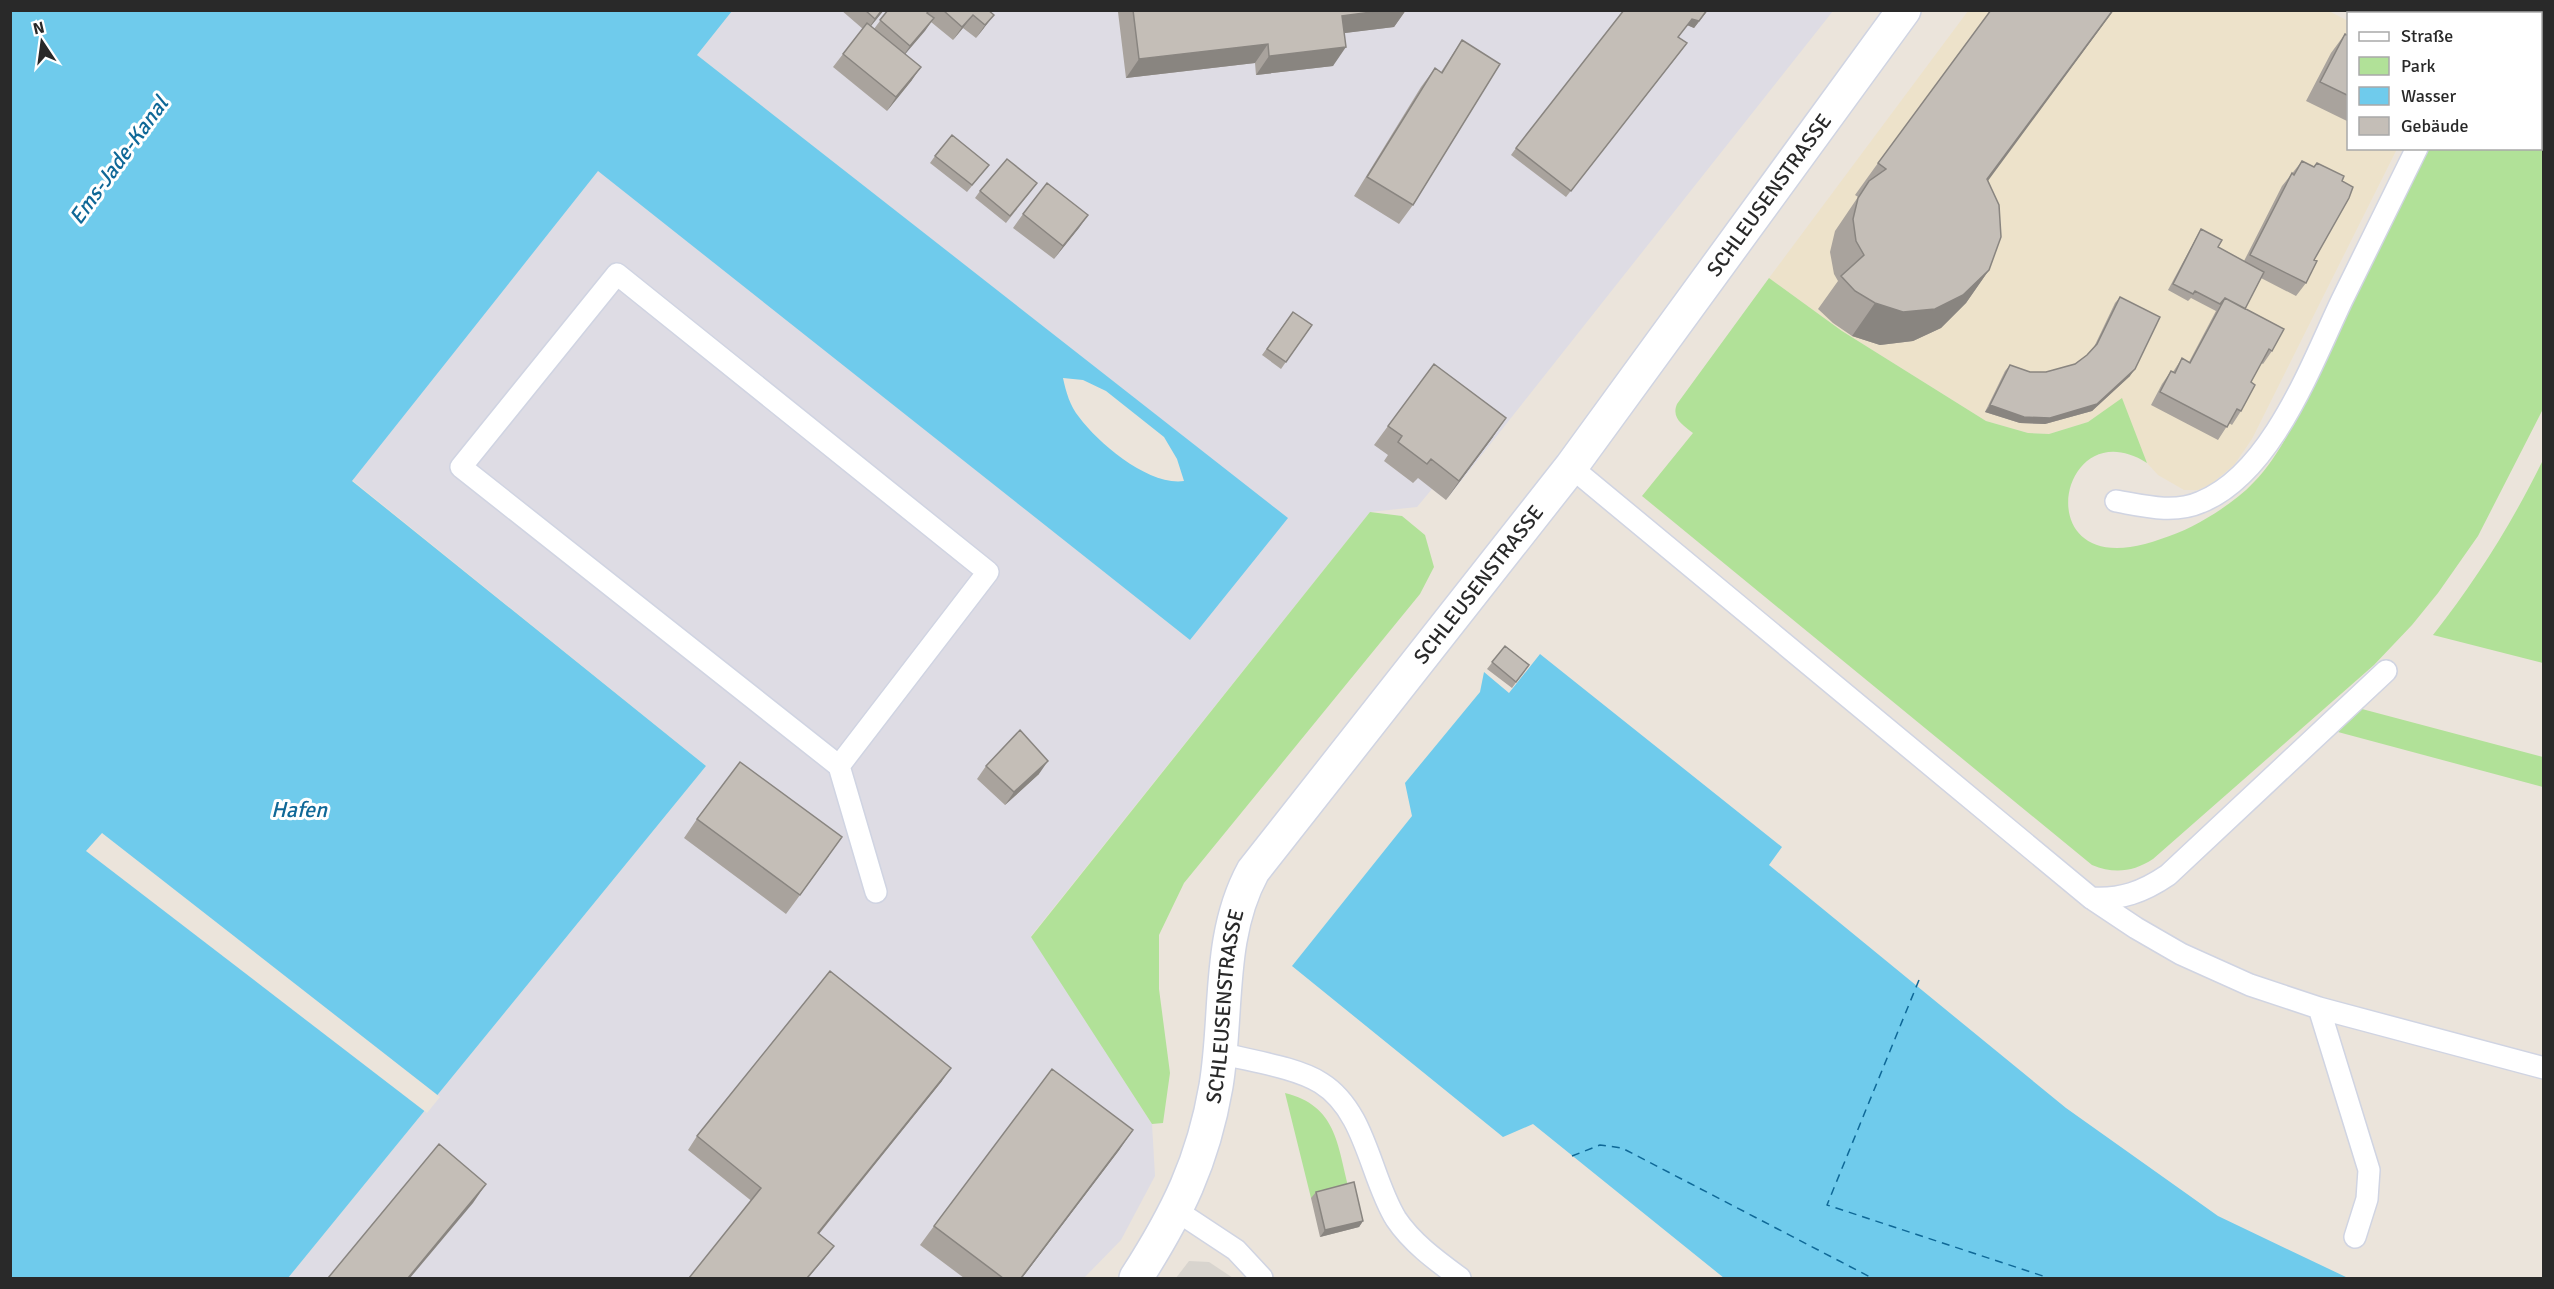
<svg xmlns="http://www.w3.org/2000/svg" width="2554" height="1289" viewBox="0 0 2554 1289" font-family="Signika,sans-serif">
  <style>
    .industrial { fill: #dedce4 }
    .education { fill: #ede2ca }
    .green { fill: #b1e198 }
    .plaza { fill: #d8d4ce }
    .water { fill: #6fcbec; fill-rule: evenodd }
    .pier { fill: #ebe4db }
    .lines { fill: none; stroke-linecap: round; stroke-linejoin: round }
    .ferry { stroke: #0f6897; stroke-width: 1.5; stroke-dasharray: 8 6; stroke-linecap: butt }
    .lane-casing { stroke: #d0d4e2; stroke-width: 24 }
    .street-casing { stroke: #d0d4e2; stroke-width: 36 }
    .lane { stroke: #fff; stroke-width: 21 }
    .street { stroke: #fff; stroke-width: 33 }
    .wall { fill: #a9a39d }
    .shaded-wall { fill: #898580 }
    .building { fill: #c4beb7; stroke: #898580; stroke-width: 1.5 }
    .labels { text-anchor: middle; stroke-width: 6; stroke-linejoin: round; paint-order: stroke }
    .street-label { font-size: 21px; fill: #292929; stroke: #fff }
    .water-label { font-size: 22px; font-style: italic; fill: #0f6897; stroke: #fff }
  </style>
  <rect width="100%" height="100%" fill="#ebe4db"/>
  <path class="industrial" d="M732,11H1833L1446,500L1432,489L1417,507L1370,512L1031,936L1152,1124L1155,1176L1121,1240L1084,1278H288L706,766L352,480L598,170L1190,640L1287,518L697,55Z"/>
  <path class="education" d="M1968,11H2329L2348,21V148L2397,149L2252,439L2234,465L2210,485L2198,490H2184L2158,475L2147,463L2122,399L2088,422L2049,434L2028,433L1986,421L1842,331L1769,278Z"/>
  <path class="green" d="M2523,11H2543V409L2478,536L2438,593L2412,625L2374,665L2153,859C2133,872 2114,874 2092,865L1642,496L1693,433C1683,425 1671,418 1677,404L1769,278L1842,331L1986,421L2028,433L2049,434L2088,422L2122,398L2147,463C2060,408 2026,576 2145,544C2166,538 2188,530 2207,518C2224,508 2241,496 2254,482C2285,450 2305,399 2324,360C2359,290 2394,219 2429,149L2540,148V14L2521,13Z
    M2543,460V663L2433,635C2477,579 2512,523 2543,460Z
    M1370,512L1402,516L1425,535L1434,567L1420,594L1184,883L1159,935V989L1170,1073L1163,1123L1152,1124L1031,937Z
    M2362,709L2543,757V787L2338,732Z
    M1285,1093C1337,1106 1337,1144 1349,1189L1311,1198Z"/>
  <path class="plaza" d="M1189,1261L1209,1262L1233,1278H1176Z"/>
  <path class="water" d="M10,11H732L697,55L1288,518L1190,640L598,171L352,481L706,766L288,1278H11ZM1063,378L1083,380L1106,391L1164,437L1177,459L1184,481C1149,486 1099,444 1079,417C1070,406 1066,392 1063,378Z
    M1540,654L1782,847L1769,865L2066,1108L2218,1216L2348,1278H1724L1533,1124L1503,1137L1292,966L1412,816L1405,783L1480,692L1484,672L1509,693Z"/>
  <path class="pier" d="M102,833L440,1097L427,1113L86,851Z"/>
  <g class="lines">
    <path class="ferry" d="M1919,980L1827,1205L2049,1278
      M1572,1156L1600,1145L1622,1148L1872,1278"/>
    <defs>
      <path id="lane" d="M2484,14L2485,10
        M1571,467L2091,898L2136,928L2181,954L2250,985L2319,1008L2544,1068
        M2116,501C2144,506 2174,514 2201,502C2272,473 2311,365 2342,300C2367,250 2392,199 2417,148
        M839,766L461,467L617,274L988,572L839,766L876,892
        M2091,898C2121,900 2143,892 2168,875L2386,671
        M2319,1008L2369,1170L2367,1199L2355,1237
        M1220,1053C1250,1061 1296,1067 1321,1083C1366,1111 1370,1177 1396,1219C1412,1243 1437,1261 1460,1278
        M1177,1211L1236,1250L1262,1278"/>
      <g id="street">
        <path id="s1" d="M1136,1278C1177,1214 1203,1162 1216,1086C1228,1014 1217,937 1253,871L1571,467L1904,10"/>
      </g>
    </defs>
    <use href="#lane" class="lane-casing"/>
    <use href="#street" class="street-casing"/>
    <use href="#lane" class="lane"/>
    <use href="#street" class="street"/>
  </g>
  <path class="wall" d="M841,10H884L871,26L874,29L888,10H988L984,28L976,38L963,28L953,40L931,22L905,54L912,80L887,111L833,67L843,54L863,29Z
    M1119,10H1406L1394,27L1344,33L1333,66L1256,75L1255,63L1126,78L1118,12Z
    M1708,10L1694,28L1687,25L1678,37L1687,43L1682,50L1566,197L1511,155L1516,148Z
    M2345,34L2349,36V122L2306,101L2331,53Z
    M1462,40L1413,205L1399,224L1354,196L1421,87L1435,68L1441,72Z
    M935,156L989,165L967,192L930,163Z
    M2302,161L2314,167L2317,163L2342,181L2306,283L2296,296L2261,278L2245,309L2272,351L2263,364L2261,363L2251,382L2241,411L2232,425L2229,423L2218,440L2151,405L2162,384L2171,371L2173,372L2182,358L2189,362L2216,311L2191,298L2188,301L2168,290L2197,236L2201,229L2218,247L2244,261L2282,186Z
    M1878,163L1988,181L1989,270L1966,303L1941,328L1913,341L1880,345L1852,336L1833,323L1818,309L1838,281L1834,274L1830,252L1835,231L1858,197L1855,195Z
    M1032,190L1006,223L975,198L980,191Z
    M1023,214L1088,215L1054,259L1013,228Z
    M2120,297L2130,376L2092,411L2045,424L2020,423L1985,412L2005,371L2010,365L2030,372H2046L2075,364L2087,355L2094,347L2115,303Z
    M1293,312L1312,325L1281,369L1262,355Z
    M1388,426L1493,437L1446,500L1418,478L1413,483L1384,461L1388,455L1374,445Z
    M1505,646L1529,665L1512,688L1487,669Z
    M986,766L1039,774L1005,805L977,779Z
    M697,819L829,856L786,914L684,838Z
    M942,1081L819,1234L824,1259L688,1150L697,1136Z
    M1120,1149L1022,1278H964L920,1245L934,1226Z
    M1316,1192L1363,1221L1359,1227L1320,1237L1311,1198Z"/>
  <path class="shaded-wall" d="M882,10H884L866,32L875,19Z
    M1387,10H1406L1394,27L1329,35L1342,16Z
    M1708,10L1694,28L1687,25L1692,19Z
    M2113,10H2114L1965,212L1987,179Z
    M2390,10H2434L2432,14H2398Z
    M973,15L963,28L953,40L962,27Z
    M994,15L984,28L976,38L985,25Z
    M934,18L925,31L901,59L910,46Z
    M1268,44L1255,63L1126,78L1139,59Z
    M1346,47L1333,66L1256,75L1269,56Z
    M921,67L912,80L887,111L896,97Z
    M1088,215L1079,228L1054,259L1063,246Z
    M1989,270L1966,303L1941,328L1913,341L1880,345L1852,336L1875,303Z
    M2135,369L2130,376L2092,411L2045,424L2020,423L1985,412L1990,405Z
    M1506,418L1493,437L1446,500L1459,481Z
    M1048,761L1039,774L1005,805L1014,792Z
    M951,1068L942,1081L808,1247L818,1233Z
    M1133,1130L1120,1149L1022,1278H1021Z
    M486,1184L473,1203L410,1278H408Z
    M1363,1221L1359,1227L1320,1237L1325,1230Z
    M834,1246L824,1259L808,1278H807Z"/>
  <path class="building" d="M865,10H882L875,19Z
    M888,10H929L927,13L934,18L910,46L880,20Z
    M943,10H988L994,15L985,25L973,15L962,27Z
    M1133,10H1387L1342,16L1346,47L1269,56L1268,44L1139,59Z
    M1624,10H1707L1699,21L1692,19L1678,37L1687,43L1571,191L1516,148Z
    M1991,10H2113L1987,179L1999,205L2001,237L1989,270L1963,295L1935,309L1903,312L1875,303L1855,291L1841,276L1864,255L1856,241L1853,219L1858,198L1869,181L1886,169L1878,163Z
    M867,23L921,67L896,97L843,54Z
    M2345,34L2349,36V96L2320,82Z
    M1462,40L1500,64L1413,205L1367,177L1435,68L1442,73Z
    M952,135L989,165L972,185L935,156Z
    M1007,159L1037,183L1010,216L980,191Z
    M2302,161L2314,167L2317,163L2344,176L2342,181L2353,187L2349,198L2314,260L2317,261L2306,283L2250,255L2292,173L2294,175Z
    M1047,183L1088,215L1063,246L1023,214Z
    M2201,229L2222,240L2218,247L2264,272L2245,309L2225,298L2220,304L2195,291L2193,294L2173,284Z
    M2120,297L2160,317L2135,369L2097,404L2050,418L2024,417L1990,405L2010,365L2030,372H2046L2075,364L2087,355L2097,344Z
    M2225,298L2284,329L2272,351L2269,349L2251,382L2255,385L2241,411L2237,409L2227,427L2160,392L2171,371L2175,373L2182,358L2190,363Z
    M1293,312L1312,325L1286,362L1267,349Z
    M1434,364L1506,418L1459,481L1431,459L1427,464L1398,442L1402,436L1388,426Z
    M1505,646L1529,665L1516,682L1492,662Z
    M1020,730L1048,761L1014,792L986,766Z
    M740,762L842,837L800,895L697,819Z
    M830,971L951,1068L818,1233L834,1246L807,1278H689L761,1188L697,1136Z
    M1052,1069L1133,1130L1021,1278H1003L934,1226Z
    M439,1144L486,1184L408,1278H328Z
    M1354,1182L1363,1221L1325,1230L1316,1192Z"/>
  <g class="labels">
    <g class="street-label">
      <text dy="7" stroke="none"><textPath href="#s1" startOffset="1280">SCHLEUSENSTRASSE</textPath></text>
      <text dy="7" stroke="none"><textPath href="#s1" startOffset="794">SCHLEUSENSTRASSE</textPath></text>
      <text dy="7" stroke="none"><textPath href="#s1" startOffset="290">SCHLEUSENSTRASSE</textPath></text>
    </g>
    <g class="water-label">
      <text transform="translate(118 160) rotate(-54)" y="8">Ems-Jade-Kanal</text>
      <text x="299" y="817">Hafen</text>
    </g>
  </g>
  <rect width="2554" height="1289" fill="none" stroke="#292929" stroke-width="24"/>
  <rect x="2347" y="12" width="195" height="138" fill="#ffffff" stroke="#a9a9a9" stroke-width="1.5"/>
  <rect x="2359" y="32" width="30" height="9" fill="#ffffff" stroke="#a9a9a9" stroke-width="1.5"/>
  <text x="2401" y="42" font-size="18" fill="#292929">Straße</text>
  <rect x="2359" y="57" width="30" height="18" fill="#b1e198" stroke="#a9a9a9" stroke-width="1.5"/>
  <text x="2401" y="72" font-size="18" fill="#292929">Park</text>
  <rect x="2359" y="87" width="30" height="18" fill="#6fcbec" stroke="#a9a9a9" stroke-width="1.5"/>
  <text x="2401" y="102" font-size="18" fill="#292929">Wasser</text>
  <rect x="2359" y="117" width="30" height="18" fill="#c4beb7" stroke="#a9a9a9" stroke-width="1.5"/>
  <text x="2401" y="132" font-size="18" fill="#292929">Gebäude</text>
  <g transform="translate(42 42) rotate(347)" stroke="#ffffff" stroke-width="4.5" paint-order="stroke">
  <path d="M0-4.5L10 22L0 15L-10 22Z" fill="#292929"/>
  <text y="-9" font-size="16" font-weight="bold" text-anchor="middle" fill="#292929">N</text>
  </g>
</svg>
